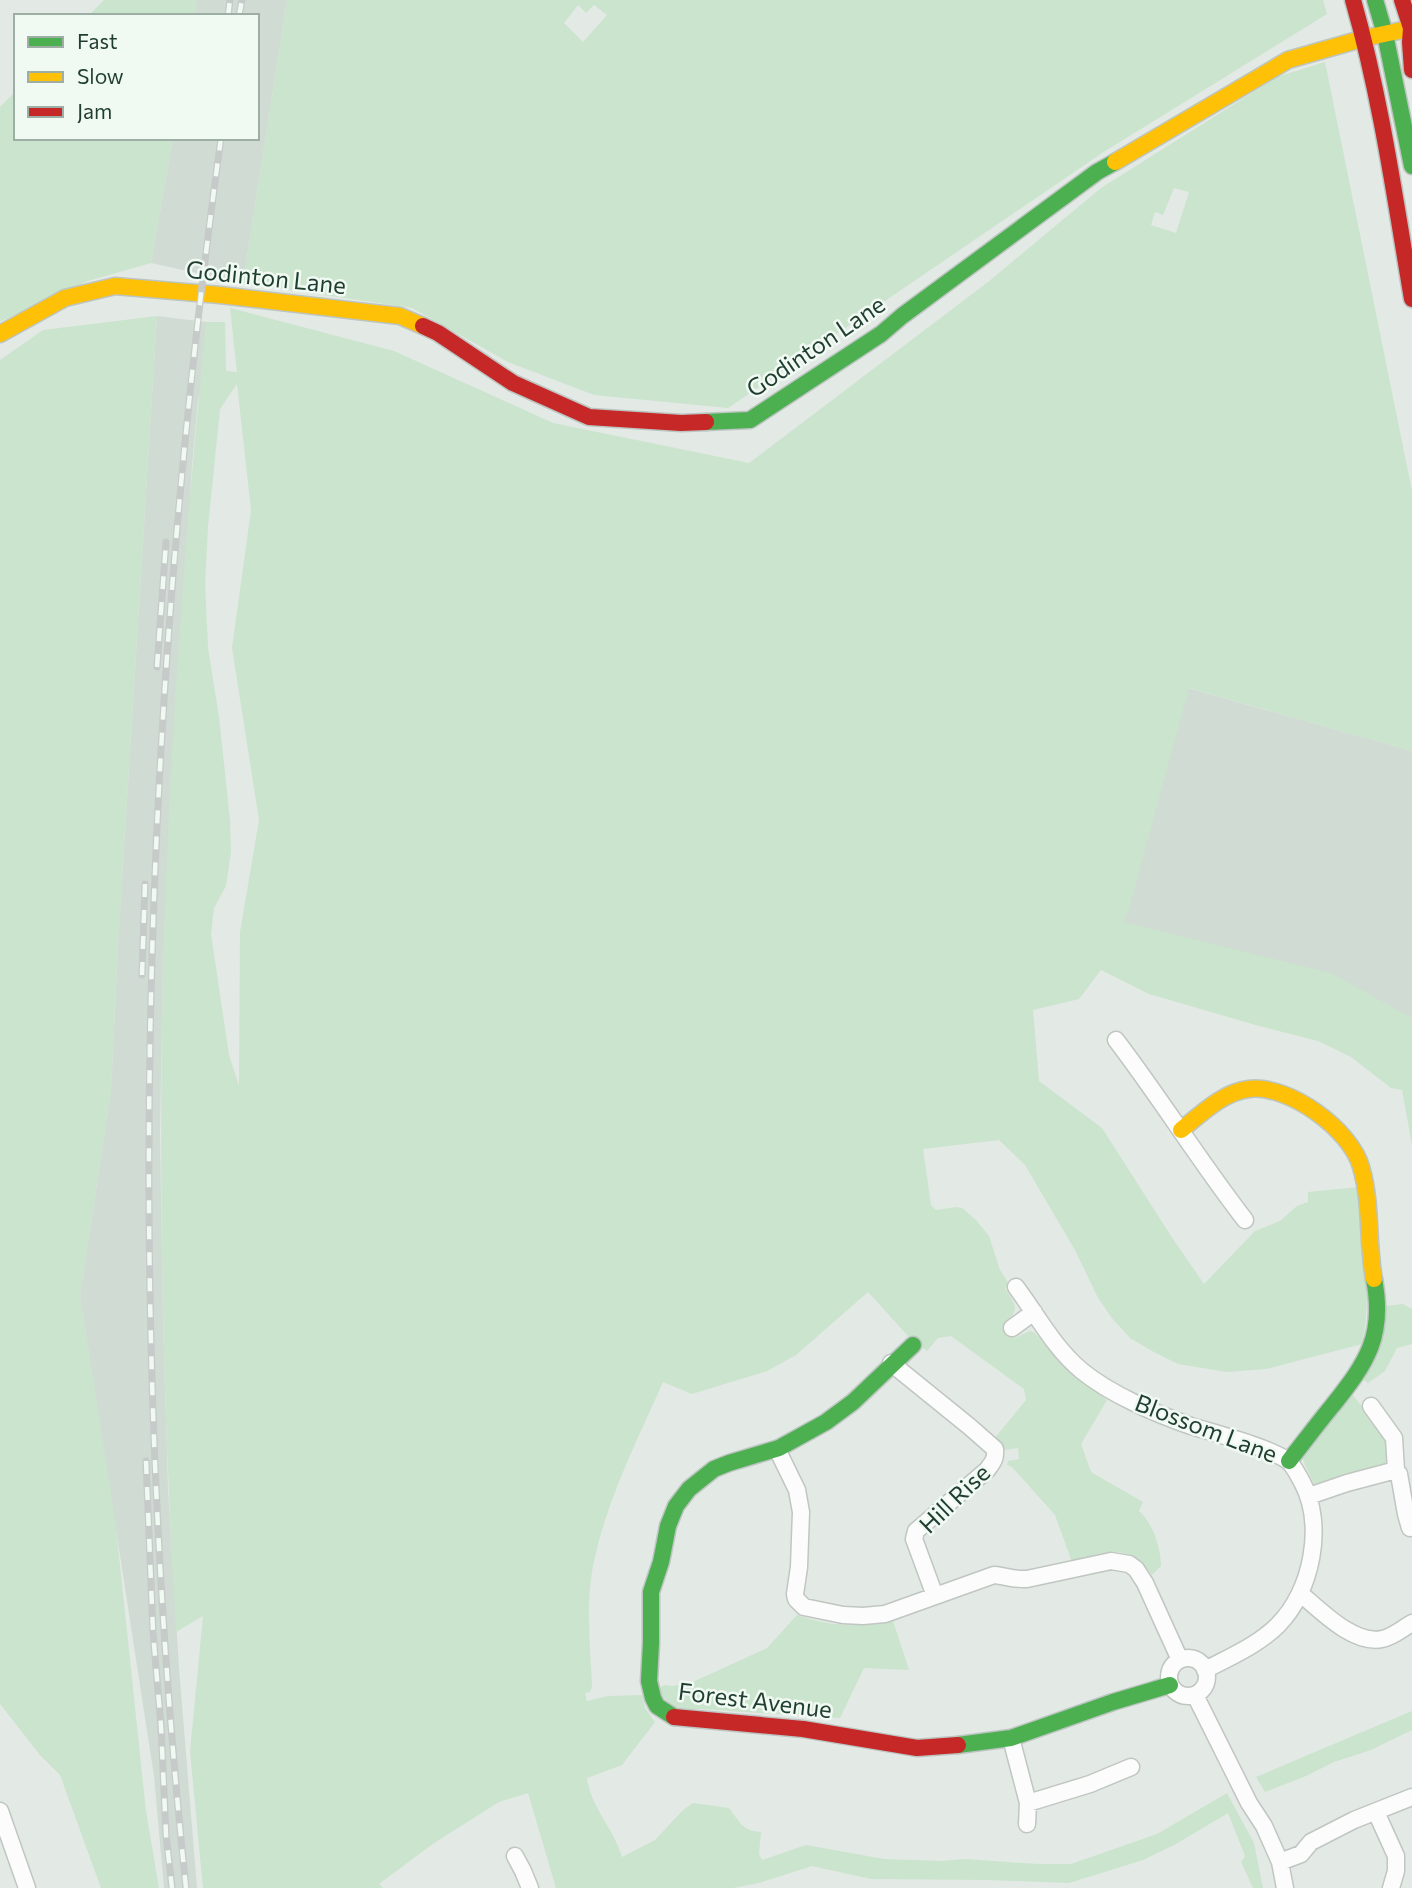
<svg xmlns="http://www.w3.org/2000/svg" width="1412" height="1888" viewBox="0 0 1412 1888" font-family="Commissioner,sans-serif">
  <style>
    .built { fill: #d0dbd4 }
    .green { fill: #cbe4cd; fill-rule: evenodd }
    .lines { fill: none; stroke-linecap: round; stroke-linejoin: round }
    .street-casing { stroke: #c0c6c2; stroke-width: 19 }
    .fast-casing { stroke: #bcc5c1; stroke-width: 19 }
    .slow-casing { stroke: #bcc5c1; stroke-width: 19 }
    .jam-casing { stroke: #bcc5c1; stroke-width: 19 }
    .street { stroke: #fbfcfb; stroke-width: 16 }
    .fast { stroke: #4caf50; stroke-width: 16 }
    .slow { stroke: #ffc107; stroke-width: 16 }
    .jam { stroke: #c62828; stroke-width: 16 }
    .rail-casing { stroke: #c6cbc9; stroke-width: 7 }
    .rail { stroke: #f1f9f3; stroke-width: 4.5; stroke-dasharray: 13; stroke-linecap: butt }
    .labels { text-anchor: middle; stroke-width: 5; stroke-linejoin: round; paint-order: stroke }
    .street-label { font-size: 24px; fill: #1f3e30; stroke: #f1f9f3 }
  </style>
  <rect width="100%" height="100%" fill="#e3e9e5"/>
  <path class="built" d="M197,0H287L243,283L151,263L173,138H257V16H194Z
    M157,316L206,322H225L198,399L192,466L170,805L163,965L160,1133L163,1318L168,1488L179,1668L197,1888H164L154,1776L80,1296L111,1091L118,945Z
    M1188,688L1412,751V1049L1117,934Z"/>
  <path class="green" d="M104,0H197L194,16H88Z
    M287,0H1323L1327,14L1102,153L728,408L594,395L508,362L412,308L243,283ZM578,5L586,13L594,5L607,15L583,42L564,23Z
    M1325,62L1412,491V751L1189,688L1128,913L1123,922L1331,973L1412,1018V1145L1402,1090L1391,1088L1351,1057L1318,1041L1259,1026L1149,994L1101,970L1079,999L1033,1010L1039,1081L1102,1128L1171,1236L1204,1284L1255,1231L1280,1221L1297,1206L1308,1202V1192L1359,1187C1363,1239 1373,1293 1362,1344L1266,1369L1227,1372L1178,1364L1152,1351L1130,1338L1111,1317L1097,1296L1076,1252L1025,1165L999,1140L923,1149L931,1205L936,1210L957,1207L962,1208L976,1220L989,1236L1000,1270L1009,1284L1005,1288C1014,1304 1022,1309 1005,1322L1015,1338L1030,1331L1035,1333L1059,1360L1080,1380L1107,1400L1081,1444L1091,1472L1143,1502L1139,1511C1153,1523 1161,1549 1161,1566L1152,1575C1130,1541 1104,1552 1072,1562L1055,1515L1012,1467L1007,1465L1008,1461L1019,1459L1018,1448L1005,1450L994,1439L1026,1400L1024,1389L951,1336L938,1338L927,1351L909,1337L868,1292L796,1355L767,1371L692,1394L663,1382C638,1439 608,1497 595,1557C585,1599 590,1643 592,1686L590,1692L585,1693L587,1701L608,1696L642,1695L645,1708L655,1722L622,1765L587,1778C591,1808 614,1829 622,1857L655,1840L683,1810L693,1803L729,1808C740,1822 742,1831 761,1832L759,1854L762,1860L806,1845L884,1859L941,1861L965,1859L1038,1864H1071L1157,1834L1227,1793L1254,1843L1263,1888H1253L1241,1862L1245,1856L1228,1813L1176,1844L1143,1860L1069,1883L987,1880L871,1879L812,1866L759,1883L733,1888H556L528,1793L499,1802L434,1843L379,1884L383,1888H203L190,1751L203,1616L176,1632C163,1410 158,1188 163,966C169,751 185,536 206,322H225L226,371L237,372L230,308L394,351L553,423L749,463L988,282L1101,188L1277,77ZM1174,188L1189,192L1176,233L1151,225L1155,212L1163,215ZM237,384L251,510L232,648L259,820L240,932L239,1085L229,1055L211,934L214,908L226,886L231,852L230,820L219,717L208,648L205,584L208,527L220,409Z
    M16,91V138H173L151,263L88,281L0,322V107Z
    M157,316L118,945L111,1091L80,1296L115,1518L146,1811L159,1888H101L60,1775L40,1755L0,1704V360L43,330Z
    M1403,1304L1412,1309V1344L1397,1348L1385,1371L1368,1383L1364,1380L1385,1306Z
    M1351,1393L1390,1441V1459L1382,1468L1316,1488L1305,1465L1303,1459Z
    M797,1615C832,1627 856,1627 893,1621L909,1670L864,1668L840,1718L699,1709L676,1711L656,1689L665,1685L673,1686L695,1681L767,1648Z
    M1412,1711V1730L1371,1750L1334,1762L1306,1776L1265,1792L1256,1777Z"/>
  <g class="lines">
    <defs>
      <path id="street" d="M1116,1040C1161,1099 1200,1162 1245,1220
        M1016,1287C1037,1315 1054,1348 1082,1371C1110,1394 1156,1414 1191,1426C1217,1434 1265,1446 1287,1460C1293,1464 1298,1475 1302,1482C1325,1525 1312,1591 1278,1625C1258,1645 1230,1657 1205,1670
        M1012,1328L1034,1312
        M891,1363L970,1427L995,1449C996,1459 993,1462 987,1470L916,1531L914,1539L935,1596
        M1371,1406L1394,1438L1396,1470L1399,1474L1406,1514L1410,1528
        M777,1449L797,1490L801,1512L799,1567L795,1594L796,1599L804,1607L843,1615L863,1616L885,1614L994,1575C1006,1576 1015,1580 1027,1579L1111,1561L1129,1564L1136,1569L1145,1583L1180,1660
        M1309,1496L1347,1483L1396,1470
        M1301,1594C1321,1611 1354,1645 1382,1639C1393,1637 1403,1628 1412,1623
        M1169 1677a19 19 0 1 1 38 0a19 19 0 1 1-38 0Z
        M1195,1695L1249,1803L1264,1826L1280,1862L1285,1888
        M1011,1738L1028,1803L1027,1824
        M1028,1803L1090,1784L1131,1767
        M0,1811L27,1888
        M1376,1812L1396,1856V1871L1391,1888
        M515,1856L523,1871L530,1888
        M1280,1862L1301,1854L1311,1842L1354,1820L1412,1797"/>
      <path id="fast" d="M1375,0L1385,34L1412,166
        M706,422L750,420L881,334L902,316L1097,172L1115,162
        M1289,1461C1304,1442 1318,1423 1333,1405C1367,1362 1385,1336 1374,1279
        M674,1717L657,1706L653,1698L649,1681L651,1643V1592L661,1562L668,1526L676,1506L689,1489L714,1469L729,1463L779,1448L826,1422L853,1402L913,1345
        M958,1745L1011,1738L1113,1702L1170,1685"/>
      <path id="slow" d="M1115,162L1288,60L1365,38L1412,28
        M0,334L65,298L115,286L220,295L400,316L423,326
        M1181,1130C1201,1114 1223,1092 1249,1089C1289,1084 1351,1130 1361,1167C1372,1204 1367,1243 1374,1279"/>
      <path id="jam" d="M1353,0C1381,98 1395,199 1412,299
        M1402,0L1411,28L1410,42L1412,70
        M423,326L438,333L513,383L589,417L681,423L706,422
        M674,1717L803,1729L917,1748L958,1745"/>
    </defs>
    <use href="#street" class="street-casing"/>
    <use href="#fast" class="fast-casing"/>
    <use href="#slow" class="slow-casing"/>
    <use href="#jam" class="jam-casing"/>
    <use href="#street" class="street"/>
    <use href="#fast" class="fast"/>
    <use href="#slow" class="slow"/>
    <use href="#jam" class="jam"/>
    <defs>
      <path id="rail" d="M228,16L230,0
        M239,16L242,0
        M157,667L166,542
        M142,975L145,884
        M146,1461L153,1632L161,1726L166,1835L172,1888
        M186,1888C125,1307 141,717 221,138"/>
    </defs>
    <use href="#rail" class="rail-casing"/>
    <use href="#rail" class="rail"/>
  </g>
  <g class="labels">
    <g class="street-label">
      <text transform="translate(266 278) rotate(6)" y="8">Godinton Lane</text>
      <text transform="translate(816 347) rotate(-34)" y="8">Godinton Lane</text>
      <text transform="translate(1206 1429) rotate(21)" y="8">Blossom Lane</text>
      <text transform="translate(955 1499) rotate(-44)" y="8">Hill Rise</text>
      <text transform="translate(755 1701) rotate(7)" y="8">Forest Avenue</text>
    </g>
  </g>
  <rect x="14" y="14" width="245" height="126" fill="#f1f9f3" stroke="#9daea5" stroke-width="2"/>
  <rect x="28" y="37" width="35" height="10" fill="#4caf50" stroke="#9daea5" stroke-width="2"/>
  <text x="77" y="49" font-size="21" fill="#1f3e30">Fast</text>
  <rect x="28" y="72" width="35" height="10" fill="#ffc107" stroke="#9daea5" stroke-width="2"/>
  <text x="77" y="84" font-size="21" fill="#1f3e30">Slow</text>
  <rect x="28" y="107" width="35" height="10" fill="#c62828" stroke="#9daea5" stroke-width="2"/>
  <text x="77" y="119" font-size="21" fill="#1f3e30">Jam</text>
</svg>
